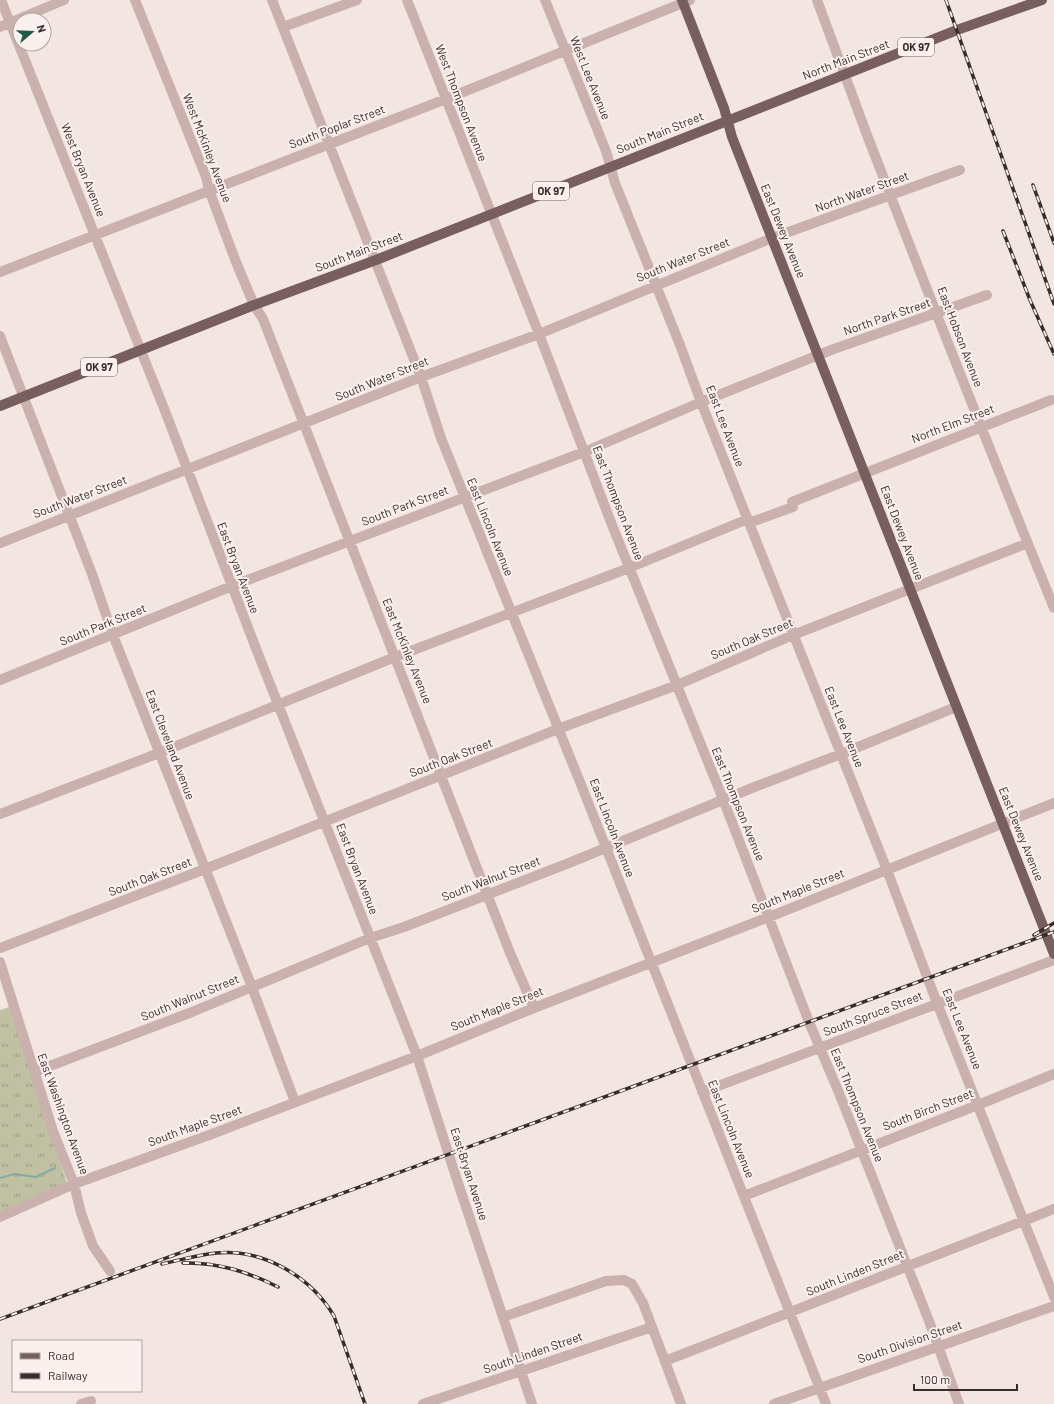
<svg xmlns="http://www.w3.org/2000/svg" width="1054" height="1404" viewBox="0 0 1054 1404" font-family="Barlow,sans-serif">
  <style>
    .grass { fill: url(#grass-tufts) }
    .lines { fill: none; stroke-linecap: round; stroke-linejoin: round }
    .stream { stroke: #83ada0; stroke-width: 2 }
    .minor { stroke: #cab1ae; stroke-width: 10 }
    .major { stroke: #795e5f; stroke-width: 10 }
    .rail-casing { stroke: #392c2c; stroke-width: 3.5 }
    .rail { stroke: #faf0ee; stroke-width: 2; stroke-dasharray: 6; stroke-linecap: butt }
    .labels { text-anchor: middle; stroke-width: 4; stroke-linejoin: round; paint-order: stroke }
    .shield { fill: #faf0ee; stroke: #736766; stroke-width: 1 }
    .shield-label { font-size: 11px; font-weight: bold; fill: #392c2c }
    .street-label { font-size: 12px; fill: #392c2c; stroke: #faf0ee }
  </style>
  <defs>
    <pattern id="grass-tufts" width="24" height="20" patternUnits="userSpaceOnUse"><rect width="24" height="20" fill="#c0c0a2"/><path d="M3 7l-1-3M5 7V3M7 7l1-3M15 17l-1-3M17 17v-4M19 17l1-3" fill="none" stroke="#9d9c84"/></pattern>
  </defs>
  <rect width="100%" height="100%" fill="#f2e5e2"/>
  <path class="grass" d="M9,1007L67,1183L0,1212V1010Z"/>
  <g class="lines">
    <path class="stream" d="M0,1178L14,1174L36,1177L55,1168"/>
    <path class="minor" d="M1,0L165,411L255,646L417,1056L456,1177L532,1404
      M135,0L206,177L209,190L236,262L254,305L263,319L510,953L534,1008
      M272,0L421,377L441,438L582,787L826,1404
      M407,0L539,334L612,525L723,799L809,1022L839,1093L929,1321L959,1404
      M545,0L606,151L615,183L680,345L701,402L887,870L937,1003L1054,1297
      M817,0C834,45 850,90 867,135C928,293 990,451 1054,608
      M0,27L64,0
      M283,27L357,0
      M0,272L446,99L690,0
      M0,336L92,574L113,635L250,982L295,1102
      M749,523L793,507L792,502L1051,400
      M0,543L421,377L539,334L772,238L960,170
      M0,680L232,586L584,452L701,402L831,350L987,295
      M0,814L159,753L395,657L629,568L748,519
      M0,948L205,869L558,729L677,685L793,635L1028,543
      M0,962L53,1131L74,1184L81,1213L93,1246L110,1271
      M34,1072L192,1012L370,938L404,927L569,863L757,786L841,754L956,707
      M702,1092L1054,960
      M744,1196L978,1105L1054,1074
      M0,1217L74,1184L212,1134L417,1056L534,1008L769,917L1054,803
      M503,1317L606,1281L624,1280L632,1284L643,1303L681,1404
      M665,1361L1054,1209
      M81,1404L91,1401
      M423,1404L652,1327
      M774,1404L1054,1306"/>
    <path class="major" d="M682,0L724,108L732,137L1054,954
      M0,406L254,305L376,260L957,30L1042,0"/>
    <defs>
      <path id="rail" d="M946,0L1054,304
        M1033,185L1054,243
        M1003,231L1030,300L1054,354
        M1034,935L1054,923
        M183,1263C218,1262 248,1272 278,1287
        M162,1264C180,1260 198,1255 216,1253C263,1248 311,1277 334,1316L365,1404
        M0,1319L1054,932"/>
    </defs>
    <use href="#rail" class="rail-casing"/>
    <use href="#rail" class="rail"/>
  </g>
  <g class="labels">
    <g class="shield">
      <rect x="898" y="38" width="36" height="18" rx="3"/>
      <rect x="533" y="182" width="36" height="18" rx="3"/>
      <rect x="81" y="358" width="36" height="18" rx="3"/>
    </g>
    <g class="shield-label">
      <text x="916" y="51">OK 97</text>
      <text x="551" y="195">OK 97</text>
      <text x="99" y="371">OK 97</text>
    </g>
    <g class="street-label">
      <text transform="translate(846 60) rotate(-21)" y="4">North Main Street</text>
      <text transform="translate(590 78) rotate(68)" y="4">West Lee Avenue</text>
      <text transform="translate(461 103) rotate(69)" y="4">West Thompson Avenue</text>
      <text transform="translate(337 127) rotate(-21)" y="4">South Poplar Street</text>
      <text transform="translate(660 133) rotate(-22)" y="4">South Main Street</text>
      <text transform="translate(207 148) rotate(69)" y="4">West McKinley Avenue</text>
      <text transform="translate(83 170) rotate(68)" y="4">West Bryan Avenue</text>
      <text transform="translate(862 192) rotate(-20)" y="4">North Water Street</text>
      <text transform="translate(783 231) rotate(68)" y="4">East Dewey Avenue</text>
      <text transform="translate(359 252) rotate(-21)" y="4">South Main Street</text>
      <text transform="translate(683 260) rotate(-22)" y="4">South Water Street</text>
      <text transform="translate(887 317) rotate(-19)" y="4">North Park Street</text>
      <text transform="translate(960 337) rotate(69)" y="4">East Hobson Avenue</text>
      <text transform="translate(382 379) rotate(-22)" y="4">South Water Street</text>
      <text transform="translate(953 424) rotate(-21)" y="4">North Elm Street</text>
      <text transform="translate(725 426) rotate(69)" y="4">East Lee Avenue</text>
      <text transform="translate(80 497) rotate(-21)" y="4">South Water Street</text>
      <text transform="translate(618 503) rotate(69)" y="4">East Thompson Avenue</text>
      <text transform="translate(405 506) rotate(-21)" y="4">South Park Street</text>
      <text transform="translate(490 527) rotate(68)" y="4">East Lincoln Avenue</text>
      <text transform="translate(902 533) rotate(69)" y="4">East Dewey Avenue</text>
      <text transform="translate(238 568) rotate(69)" y="4">East Bryan Avenue</text>
      <text transform="translate(103 625) rotate(-22)" y="4">South Park Street</text>
      <text transform="translate(752 639) rotate(-23)" y="4">South Oak Street</text>
      <text transform="translate(407 651) rotate(68)" y="4">East McKinley Avenue</text>
      <text transform="translate(844 727) rotate(68)" y="4">East Lee Avenue</text>
      <text transform="translate(170 745) rotate(69)" y="4">East Cleveland Avenue</text>
      <text transform="translate(451 758) rotate(-21)" y="4">South Oak Street</text>
      <text transform="translate(738 804) rotate(68)" y="4">East Thompson Avenue</text>
      <text transform="translate(612 828) rotate(69)" y="4">East Lincoln Avenue</text>
      <text transform="translate(1021 834) rotate(68)" y="4">East Dewey Avenue</text>
      <text transform="translate(357 869) rotate(69)" y="4">East Bryan Avenue</text>
      <text transform="translate(150 877) rotate(-21)" y="4">South Oak Street</text>
      <text transform="translate(491 879) rotate(-21)" y="4">South Walnut Street</text>
      <text transform="translate(798 891) rotate(-22)" y="4">South Maple Street</text>
      <text transform="translate(190 998) rotate(-22)" y="4">South Walnut Street</text>
      <text transform="translate(497 1009) rotate(-22)" y="4">South Maple Street</text>
      <text transform="translate(873 1014) rotate(-21)" y="4">South Spruce Street</text>
      <text transform="translate(962 1029) rotate(68)" y="4">East Lee Avenue</text>
      <text transform="translate(857 1105) rotate(68)" y="4">East Thompson Avenue</text>
      <text transform="translate(928 1110) rotate(-21)" y="4">South Birch Street</text>
      <text transform="translate(63 1114) rotate(70)" y="4">East Washington Avenue</text>
      <text transform="translate(195 1126) rotate(-20)" y="4">South Maple Street</text>
      <text transform="translate(731 1129) rotate(68)" y="4">East Lincoln Avenue</text>
      <text transform="translate(469 1174) rotate(72)" y="4">East Bryan Avenue</text>
      <text transform="translate(855 1273) rotate(-22)" y="4">South Linden Street</text>
      <text transform="translate(910 1342) rotate(-19)" y="4">South Division Street</text>
      <text transform="translate(533 1353) rotate(-19)" y="4">South Linden Street</text>
    </g>
  </g>
  <rect x="12" y="1340" width="130" height="52" fill="#faf0ee" stroke="#ada2a0"/>
  <rect x="20" y="1353" width="20" height="6" fill="#795e5f" stroke="#ada2a0"/>
  <text x="48" y="1360" font-size="12" fill="#392c2c">Road</text>
  <rect x="20" y="1373" width="20" height="6" fill="#392c2c" stroke="#ada2a0"/>
  <text x="48" y="1380" font-size="12" fill="#392c2c">Railway</text>
  <g transform="translate(32 32) rotate(71)"><circle r="19" fill="#faf0ee" stroke="#ada2a0"/>
  <path d="M0-3L7 15L0 10L-7 15Z" fill="#245849"/>
  <text y="-6" font-size="11" font-weight="bold" text-anchor="middle" fill="#392c2c">N</text>
  </g>
  <path d="M914 1384v6h103v-6" fill="none" stroke="#392c2c" stroke-width="2"/>
  <text x="920" y="1384" font-size="12" fill="#392c2c" stroke="#faf0ee" stroke-width="3" paint-order="stroke">100 m</text>
</svg>
